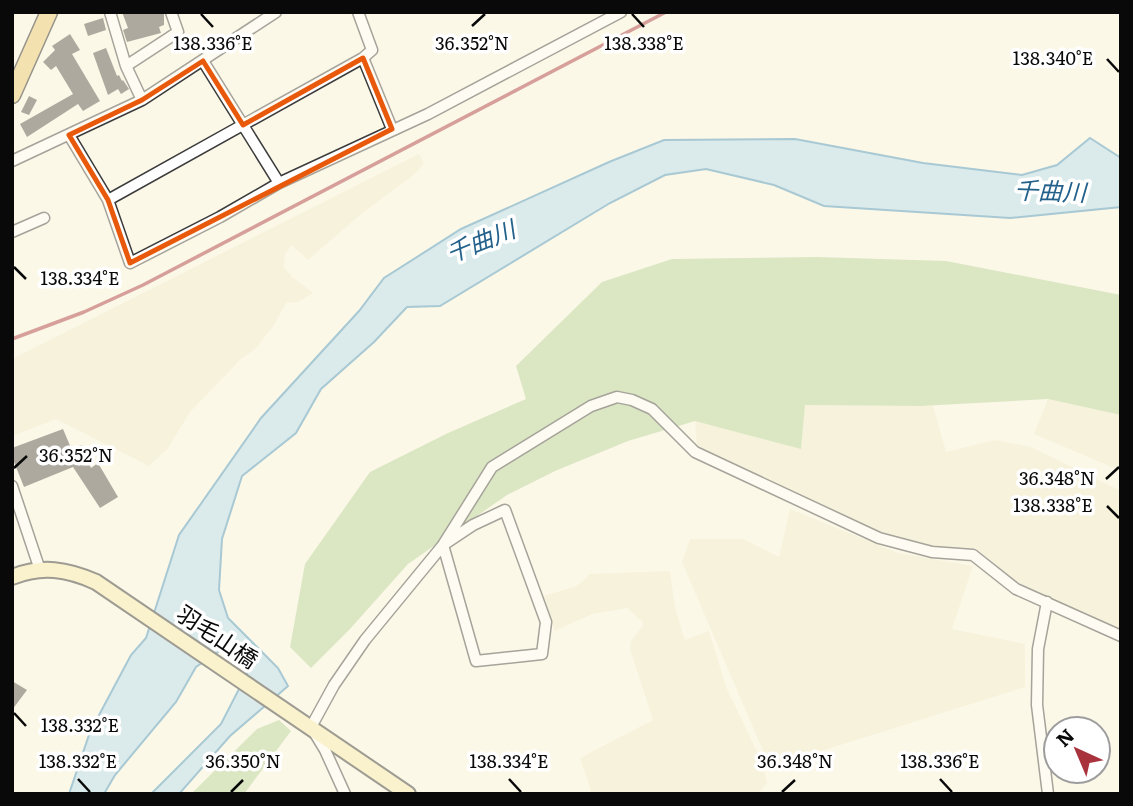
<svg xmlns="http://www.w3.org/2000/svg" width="1133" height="806" viewBox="0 0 1133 806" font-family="Literata,'Noto Sans JP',serif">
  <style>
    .farmland { fill: #efebcc }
    .forest { fill: #b4d198 }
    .water { fill: #b3daee; stroke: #4390bc; stroke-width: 2 }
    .building { fill: #514b47 }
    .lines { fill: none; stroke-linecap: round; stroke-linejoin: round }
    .street-casing { stroke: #3c3c3c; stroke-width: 13 }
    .secondary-casing { stroke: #2b2b2b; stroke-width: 18 }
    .primary-casing { stroke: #1a1a1a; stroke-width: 19 }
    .street { stroke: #fff; stroke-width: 10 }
    .secondary { stroke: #f5eaab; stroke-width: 14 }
    .primary { stroke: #e8c66d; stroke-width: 16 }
    .rail { stroke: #a8333d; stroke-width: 3.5 }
    .marked { fill: none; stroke: #e8590c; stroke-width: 5; stroke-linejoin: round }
    .ticks { fill: none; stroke: #090909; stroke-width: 2.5 }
    .labels { text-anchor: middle; stroke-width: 7; stroke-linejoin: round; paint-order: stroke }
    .street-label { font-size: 23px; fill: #090909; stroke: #fff }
    .water-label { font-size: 24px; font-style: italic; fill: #23618b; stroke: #fff }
    .ticks-label { font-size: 18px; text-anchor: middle; fill: #090909; stroke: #fff; stroke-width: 7; stroke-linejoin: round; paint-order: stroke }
  </style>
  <rect width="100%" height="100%" fill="#fcf8e8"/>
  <path class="farmland" d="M419,154L424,163L416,173L361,214L308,260L292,245L285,254L284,267L292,277L313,293L298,302L286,303L274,325L256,348L241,359L190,412L168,448L149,466L56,419L12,436V359Z
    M1048,399L1121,415V471L1034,434Z
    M805,405L933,406L946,452L995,440L1031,447L1121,491V632L1021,584L975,548L932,547L883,533L697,447L695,420L801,449Z
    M790,509L898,553L973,566L952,629L1025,644V687L770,767L682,562L690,539H743L779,557Z
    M670,571L675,608L685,640L709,631L726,687L762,762L767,783L758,794H592L580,758L653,720L630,649L631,641L643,626L642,621L627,608L592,614L555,631L544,596L577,586L590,574Z"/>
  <path class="forest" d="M817,257L946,261L1121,295V415L1048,399L921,406L805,405L801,449L695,421L628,441L555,471L507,495L408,564L350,629L311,668L290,647L305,564L370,472L448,433L526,399L516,366L602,282L672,259Z
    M279,720L291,731L244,794H191L257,729Z"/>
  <path class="water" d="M1090,138L1121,158V207L1010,218L824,206L774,185L706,169L665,175L610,203L440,306L407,307L374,342L321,389L296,433L242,476L222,539L219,590L228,618L278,668L288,686L230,736L179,794H151L221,724L254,660L236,640L196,667L176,702L115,775L104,794H69L90,732L131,655L146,638L179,535L261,418L359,311L384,278L461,229L609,162L664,140L795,139L923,163L1022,175L1057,165Z"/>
  <path class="building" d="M122,12H164V25L159,27L161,33L127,42L123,30L128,28Z
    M103,18L106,30L88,36L84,24Z
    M70,34L80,50L72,54L100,101L83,111L78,104L27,137L20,124L73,94L56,66L51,70L43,62L55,50L52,46Z
    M106,48L117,76L119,75L122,81L123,80L129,89L121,94L118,89L108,95L99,70L93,53Z
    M29,96L37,100L29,115L21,112Z
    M63,429L71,448L82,445L91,468L98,463L118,497L100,508L73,467L24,487L12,457V448Z
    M12,681L27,690L12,710Z"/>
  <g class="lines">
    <defs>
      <path id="street" d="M110,12L126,66L142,100
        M363,58L392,129
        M203,61L279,183
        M126,66L178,32L171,12
        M69,135L108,200L130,263L220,217L279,183L428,114L621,12
        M12,161L142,100L276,12
        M108,200L363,58L372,50L358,12
        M12,232L44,218
        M12,486L40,570
        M505,510L546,622L542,654L476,661L443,545L473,525Z
        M1047,602L1038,649L1037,705L1048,794
        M345,794L325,750L311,727L334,685L365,640L443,545L492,467L591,406L617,397L632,400L652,409L695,452L879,538L932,552L973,555L1016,589L1121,636"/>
      <path id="secondary" d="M12,577C42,565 67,569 96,582L408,794"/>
      <path id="primary" d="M12,95L49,12"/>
    </defs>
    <use href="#street" class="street-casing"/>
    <use href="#secondary" class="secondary-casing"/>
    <use href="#primary" class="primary-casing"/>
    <use href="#street" class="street"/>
    <use href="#secondary" class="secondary"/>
    <use href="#primary" class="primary"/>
    <path class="rail" d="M12,339L84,312L143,285L666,12"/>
  </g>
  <path d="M0 0H1133V806H0ZM363,58L392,129L130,263L108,200L69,135L142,100L203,61L243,125Z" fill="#fcf8e8" fill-opacity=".55" fill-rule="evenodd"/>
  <path class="marked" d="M363,58L392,129L130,263L108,200L69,135L142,100L203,61L243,125Z"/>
  <path class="ticks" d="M201,14L213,27M632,14L644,27M472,26L485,14M1107,59L1119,72M14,267L26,279M14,468L27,456M1106,479L1119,467M1107,506L1119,518M14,713L26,726M78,779L90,792M509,779L521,792M940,779L952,792M231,792L243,780M782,792L795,780"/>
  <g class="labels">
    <g class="street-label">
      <text transform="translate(217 637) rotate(34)" y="8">羽毛山橋</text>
    </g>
    <g class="water-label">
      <text transform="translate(1050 192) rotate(2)" y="8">千曲川</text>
      <text transform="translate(481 242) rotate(-22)" y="8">千曲川</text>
    </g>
  </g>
  <g class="ticks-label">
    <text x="472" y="50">36.352°N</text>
    <text x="213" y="50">138.336°E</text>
    <text x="644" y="50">138.338°E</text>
    <text x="1053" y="65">138.340°E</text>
    <text x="80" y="285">138.334°E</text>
    <text x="76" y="462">36.352°N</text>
    <text x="1057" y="485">36.348°N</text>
    <text x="1053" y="512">138.338°E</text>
    <text x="80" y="732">138.332°E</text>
    <text x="78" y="768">138.332°E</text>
    <text x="509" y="768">138.334°E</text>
    <text x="940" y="768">138.336°E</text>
    <text x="243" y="768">36.350°N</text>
    <text x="795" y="768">36.348°N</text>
  </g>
  <rect width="1133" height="806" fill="none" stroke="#090909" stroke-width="28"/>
  <g transform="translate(1077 750) rotate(316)"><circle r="33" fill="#ffffff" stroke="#9d9d9d" stroke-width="2"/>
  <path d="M0-5L12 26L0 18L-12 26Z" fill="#a8333d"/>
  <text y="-10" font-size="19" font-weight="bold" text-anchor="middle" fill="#090909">N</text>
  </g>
</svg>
